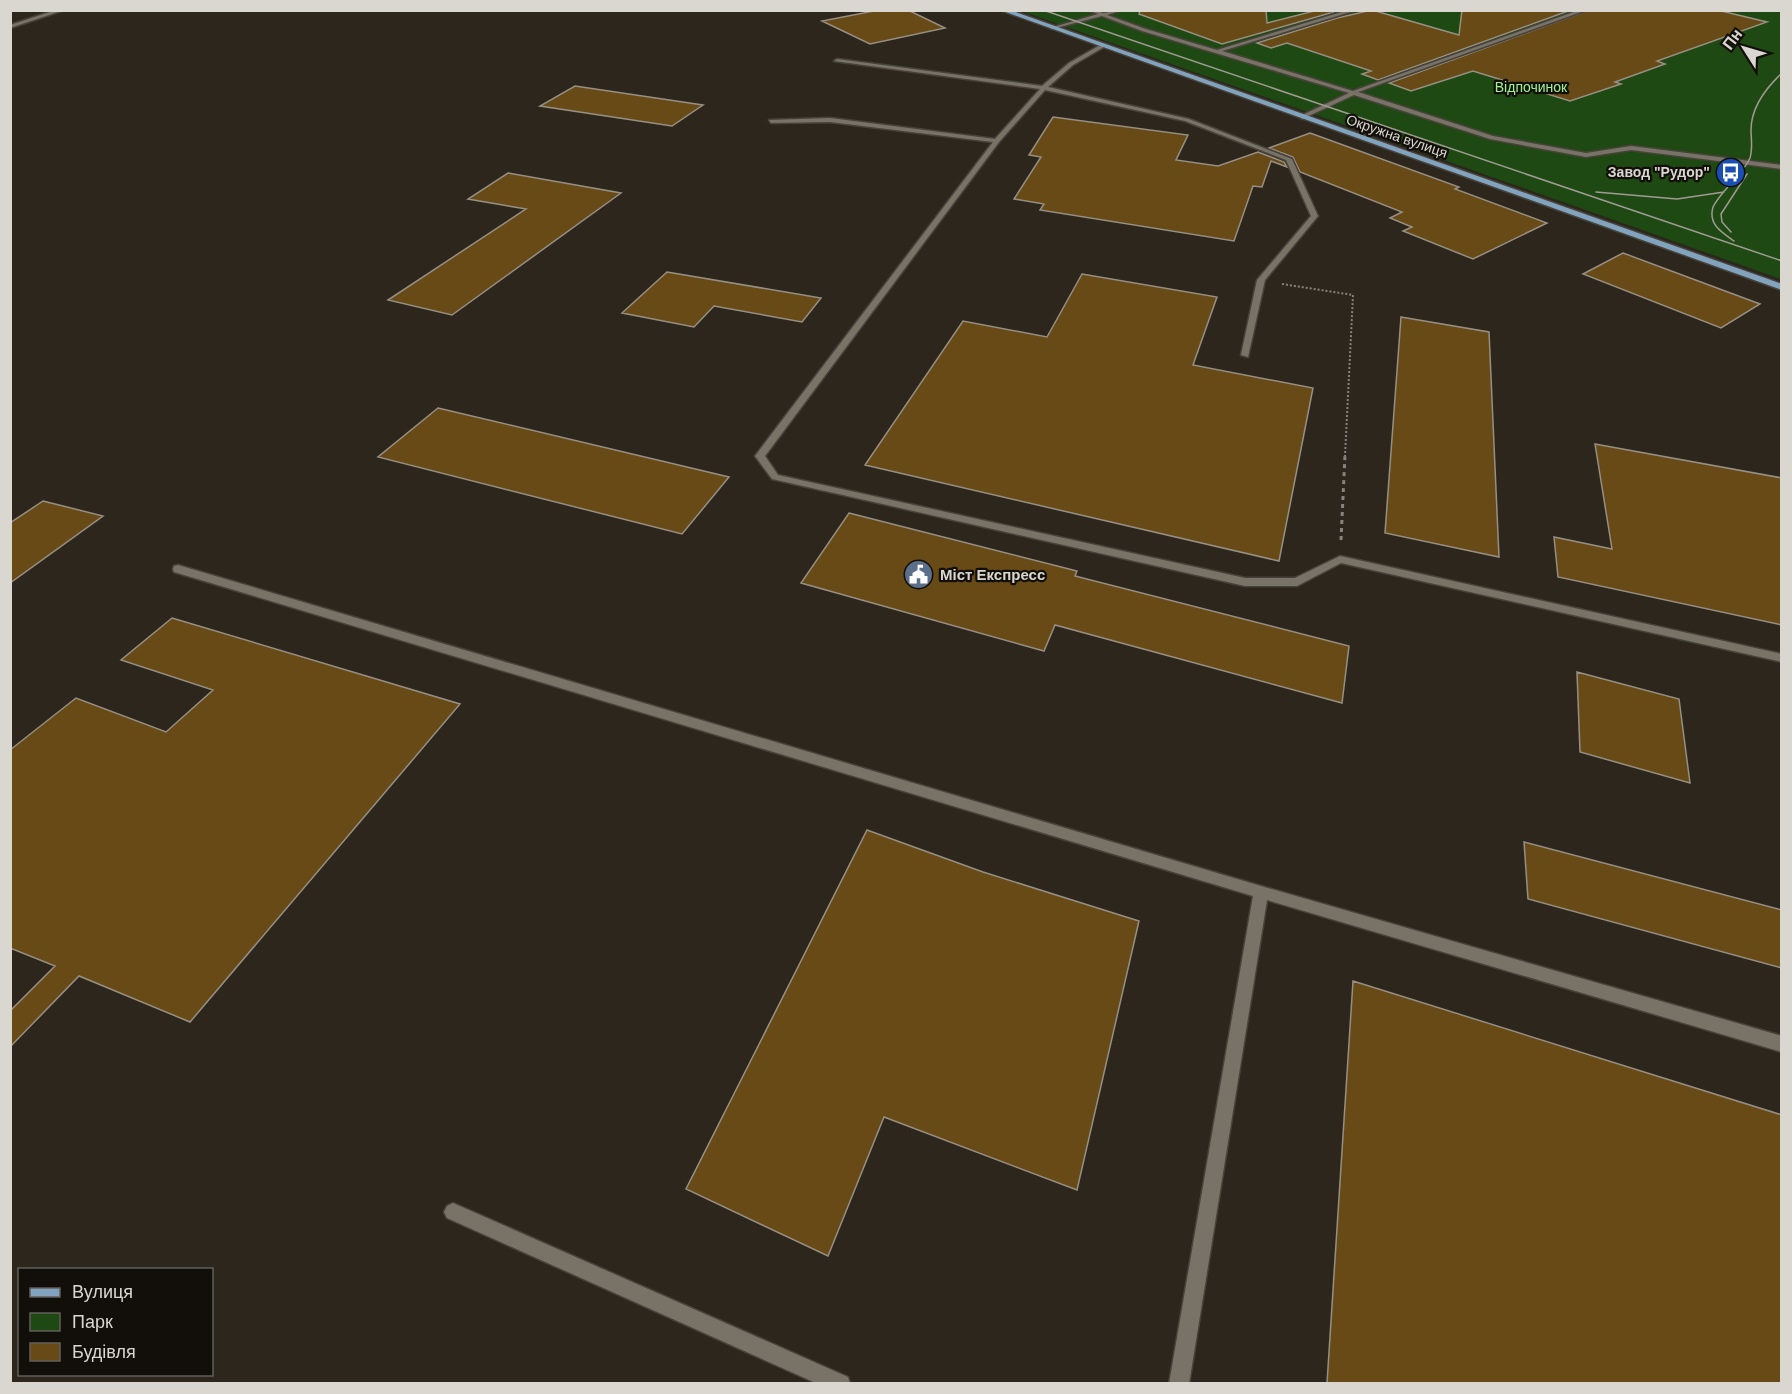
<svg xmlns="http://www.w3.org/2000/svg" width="1792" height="1394" viewBox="0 0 1792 1394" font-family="Helvetica,sans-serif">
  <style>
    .green { fill: #1e4912 }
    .building { fill: #674a16; stroke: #978f84; stroke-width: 1.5 }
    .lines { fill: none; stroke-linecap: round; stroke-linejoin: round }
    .service-casing { stroke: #47433b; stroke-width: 3 }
    .minor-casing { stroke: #47433b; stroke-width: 3 }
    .primary-casing { stroke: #47433b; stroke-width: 3 }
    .path-far1 { stroke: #88837c; stroke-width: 2; stroke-dasharray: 2 2; stroke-linecap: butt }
    .path { stroke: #88837c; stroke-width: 3; stroke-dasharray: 4 4; stroke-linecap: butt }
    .service { fill: #797267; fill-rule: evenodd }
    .minor { fill: #797267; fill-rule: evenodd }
    .primary { fill: #81a3bd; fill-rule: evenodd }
    .tram { stroke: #9f9a93; stroke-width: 1.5 }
    .labels { text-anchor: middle; stroke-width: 4.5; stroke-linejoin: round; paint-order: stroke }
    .far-park-label { font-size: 14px; fill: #a0f38c; stroke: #120f0b }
    .far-street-label { font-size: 14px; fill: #dad6d0; stroke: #120f0b }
    .far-poi-label { font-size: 14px; font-weight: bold; fill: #dad6d0; stroke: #120f0b; text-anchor: end }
    .poi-label { font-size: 15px; font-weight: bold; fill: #dad6d0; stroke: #120f0b; text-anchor: start }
  </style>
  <rect width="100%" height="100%" fill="#2c261d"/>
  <path class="green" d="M1021,11H1781V279Z"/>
  <path class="building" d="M879,10H908L945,28L870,44L822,21Z
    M1140,10H1266L1267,23L1318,10L1334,12L1222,44L1139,14Z
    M1372,10L1459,35L1462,10H1571L1378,80L1362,74L1371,71L1287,43L1271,48L1257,43L1337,18Z
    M1589,10H1717L1767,22L1657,61L1665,64L1615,82L1621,84L1570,101L1473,71L1411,91L1389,83Z
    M575,86L703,105L672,126L540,106Z
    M1053,117L1188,135L1176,160L1218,166L1258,152L1284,162L1287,167L1271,161L1262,187L1253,186L1234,241L1040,210L1044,204L1014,199L1041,157L1029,155Z
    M1310,133L1459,187L1455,189L1547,223L1473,259L1403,231L1412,227L1390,218L1402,212L1300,172L1293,157L1269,148Z
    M508,173L621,193L452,315L388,300L526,209L468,199Z
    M1623,253L1760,304L1721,328L1583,274Z
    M667,272L821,298L802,322L714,306L694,327L622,313Z
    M1082,274L1217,297L1193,365L1313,388L1279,561L865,465L963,321L1047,337Z
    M1401,317L1489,332L1499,557L1385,533Z
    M438,408L729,477L682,534L378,457Z
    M1595,444L1782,478V625L1558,577L1554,537L1612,549Z
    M43,501L103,516L10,583V523Z
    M849,513L1077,571L1075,576L1349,646L1342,703L1055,625L1044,651L801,583Z
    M172,618L460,704L190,1022L79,976L10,1047V1011L55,966L10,948V750L76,698L166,732L213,690L121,660Z
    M1577,672L1679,699L1690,783L1580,752Z
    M867,830L983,872L1139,921L1077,1190L884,1117L828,1256L686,1189Z
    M1524,842L1782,910V968L1528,899Z
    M1353,981L1782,1115V1383H1327Z"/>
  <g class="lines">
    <defs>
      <path id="service" d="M1096,10L1103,13L1122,10L1107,15L1146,29L1217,50L1348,10H1357L1222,51L1353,91L1579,10H1587L1358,92L1493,136L1586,153L1631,146L1782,165V169L1631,150L1586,157L1490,139L1354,95L1302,119L1300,116L1349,93L1142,31L1102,16L1052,29L1050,28L1098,14L1088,10Z
        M1102,44L1104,47L1073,65L1048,87L1189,119L1292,159L1318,216L1265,280L1248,357L1241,355L1257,280L1311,216L1286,160L1185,121L1045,90L999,142L765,456L778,475L1245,578H1295L1340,556L1782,654V662L1341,563L1297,586H1245L772,479L755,456L993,142L830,122L771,123L769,120L830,118L995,139L1040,89L834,61L837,59L1042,86L1069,63Z
        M178,565L1261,886L1782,1036V1052L1267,900L1189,1384H1169L1253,896L174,572L173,569L174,566Z
        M453,1203L848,1377L850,1384H818L447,1218L444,1212L447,1206Z"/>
      <path id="minor" d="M56,10H64L10,28V25Z"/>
      <path id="primary" d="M1000,10H1010L1782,284V290Z"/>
    </defs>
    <use href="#service" class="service-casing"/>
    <use href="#minor" class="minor-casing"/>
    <use href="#primary" class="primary-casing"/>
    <path class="path-far1" d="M1282,284L1353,295L1345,456"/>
    <path class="path" d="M1341,540L1345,455"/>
    <use href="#service" class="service"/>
    <use href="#minor" class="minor"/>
    <use href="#primary" class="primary"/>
    <path class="tram" d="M1043,10L1782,261
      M1596,192L1677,199L1724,192
      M1731,232L1722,222L1721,214L1747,174
      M1734,241C1721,232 1708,224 1713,207C1722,189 1742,176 1750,158C1753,148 1751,139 1751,130C1751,107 1766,88 1782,73"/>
  </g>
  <defs>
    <symbol id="bus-disc" viewBox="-11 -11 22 22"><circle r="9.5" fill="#1a4fb4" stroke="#120f0b"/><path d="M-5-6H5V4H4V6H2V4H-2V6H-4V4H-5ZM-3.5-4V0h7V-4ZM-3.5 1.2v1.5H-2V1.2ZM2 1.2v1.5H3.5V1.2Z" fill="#fff"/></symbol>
    <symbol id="civic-disc" viewBox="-11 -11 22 22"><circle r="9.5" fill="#5c6f8a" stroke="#120f0b"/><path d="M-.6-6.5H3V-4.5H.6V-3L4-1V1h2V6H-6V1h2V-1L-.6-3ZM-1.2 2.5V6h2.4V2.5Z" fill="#fff"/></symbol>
  </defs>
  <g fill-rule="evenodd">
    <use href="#bus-disc" x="1714" y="156" width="33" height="33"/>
    <use href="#civic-disc" x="902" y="558" width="33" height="33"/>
  </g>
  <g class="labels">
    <g class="far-park-label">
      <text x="1531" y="92">Відпочинок</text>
    </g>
    <g class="far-street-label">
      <text transform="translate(1397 136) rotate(19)" y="5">Окружна вулиця</text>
    </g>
    <g class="far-poi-label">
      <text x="1710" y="177">Завод "Рудор"</text>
    </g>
    <g class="poi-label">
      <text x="940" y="580">Міст Експресс</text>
    </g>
  </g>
  <rect width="1792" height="1394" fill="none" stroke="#dad6d0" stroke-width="24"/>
  <rect x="18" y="1268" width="195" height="108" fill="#120f0b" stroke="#625f5a" stroke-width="1.5"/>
  <rect x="30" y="1288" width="30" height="9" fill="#81a3bd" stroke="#625f5a" stroke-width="1.5"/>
  <text x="72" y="1298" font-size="18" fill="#dad6d0">Вулиця</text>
  <rect x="30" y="1313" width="30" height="18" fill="#1e4912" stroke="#625f5a" stroke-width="1.5"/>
  <text x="72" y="1328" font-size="18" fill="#dad6d0">Парк</text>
  <rect x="30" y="1343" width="30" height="18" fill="#674a16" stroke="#625f5a" stroke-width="1.5"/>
  <text x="72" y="1358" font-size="18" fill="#dad6d0">Будівля</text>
  <g transform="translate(1744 48) rotate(307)" stroke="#120f0b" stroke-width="4.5" paint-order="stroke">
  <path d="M0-4.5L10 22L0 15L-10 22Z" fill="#dad6d0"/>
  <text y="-9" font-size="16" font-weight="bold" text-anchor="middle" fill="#dad6d0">Пн</text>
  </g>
</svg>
